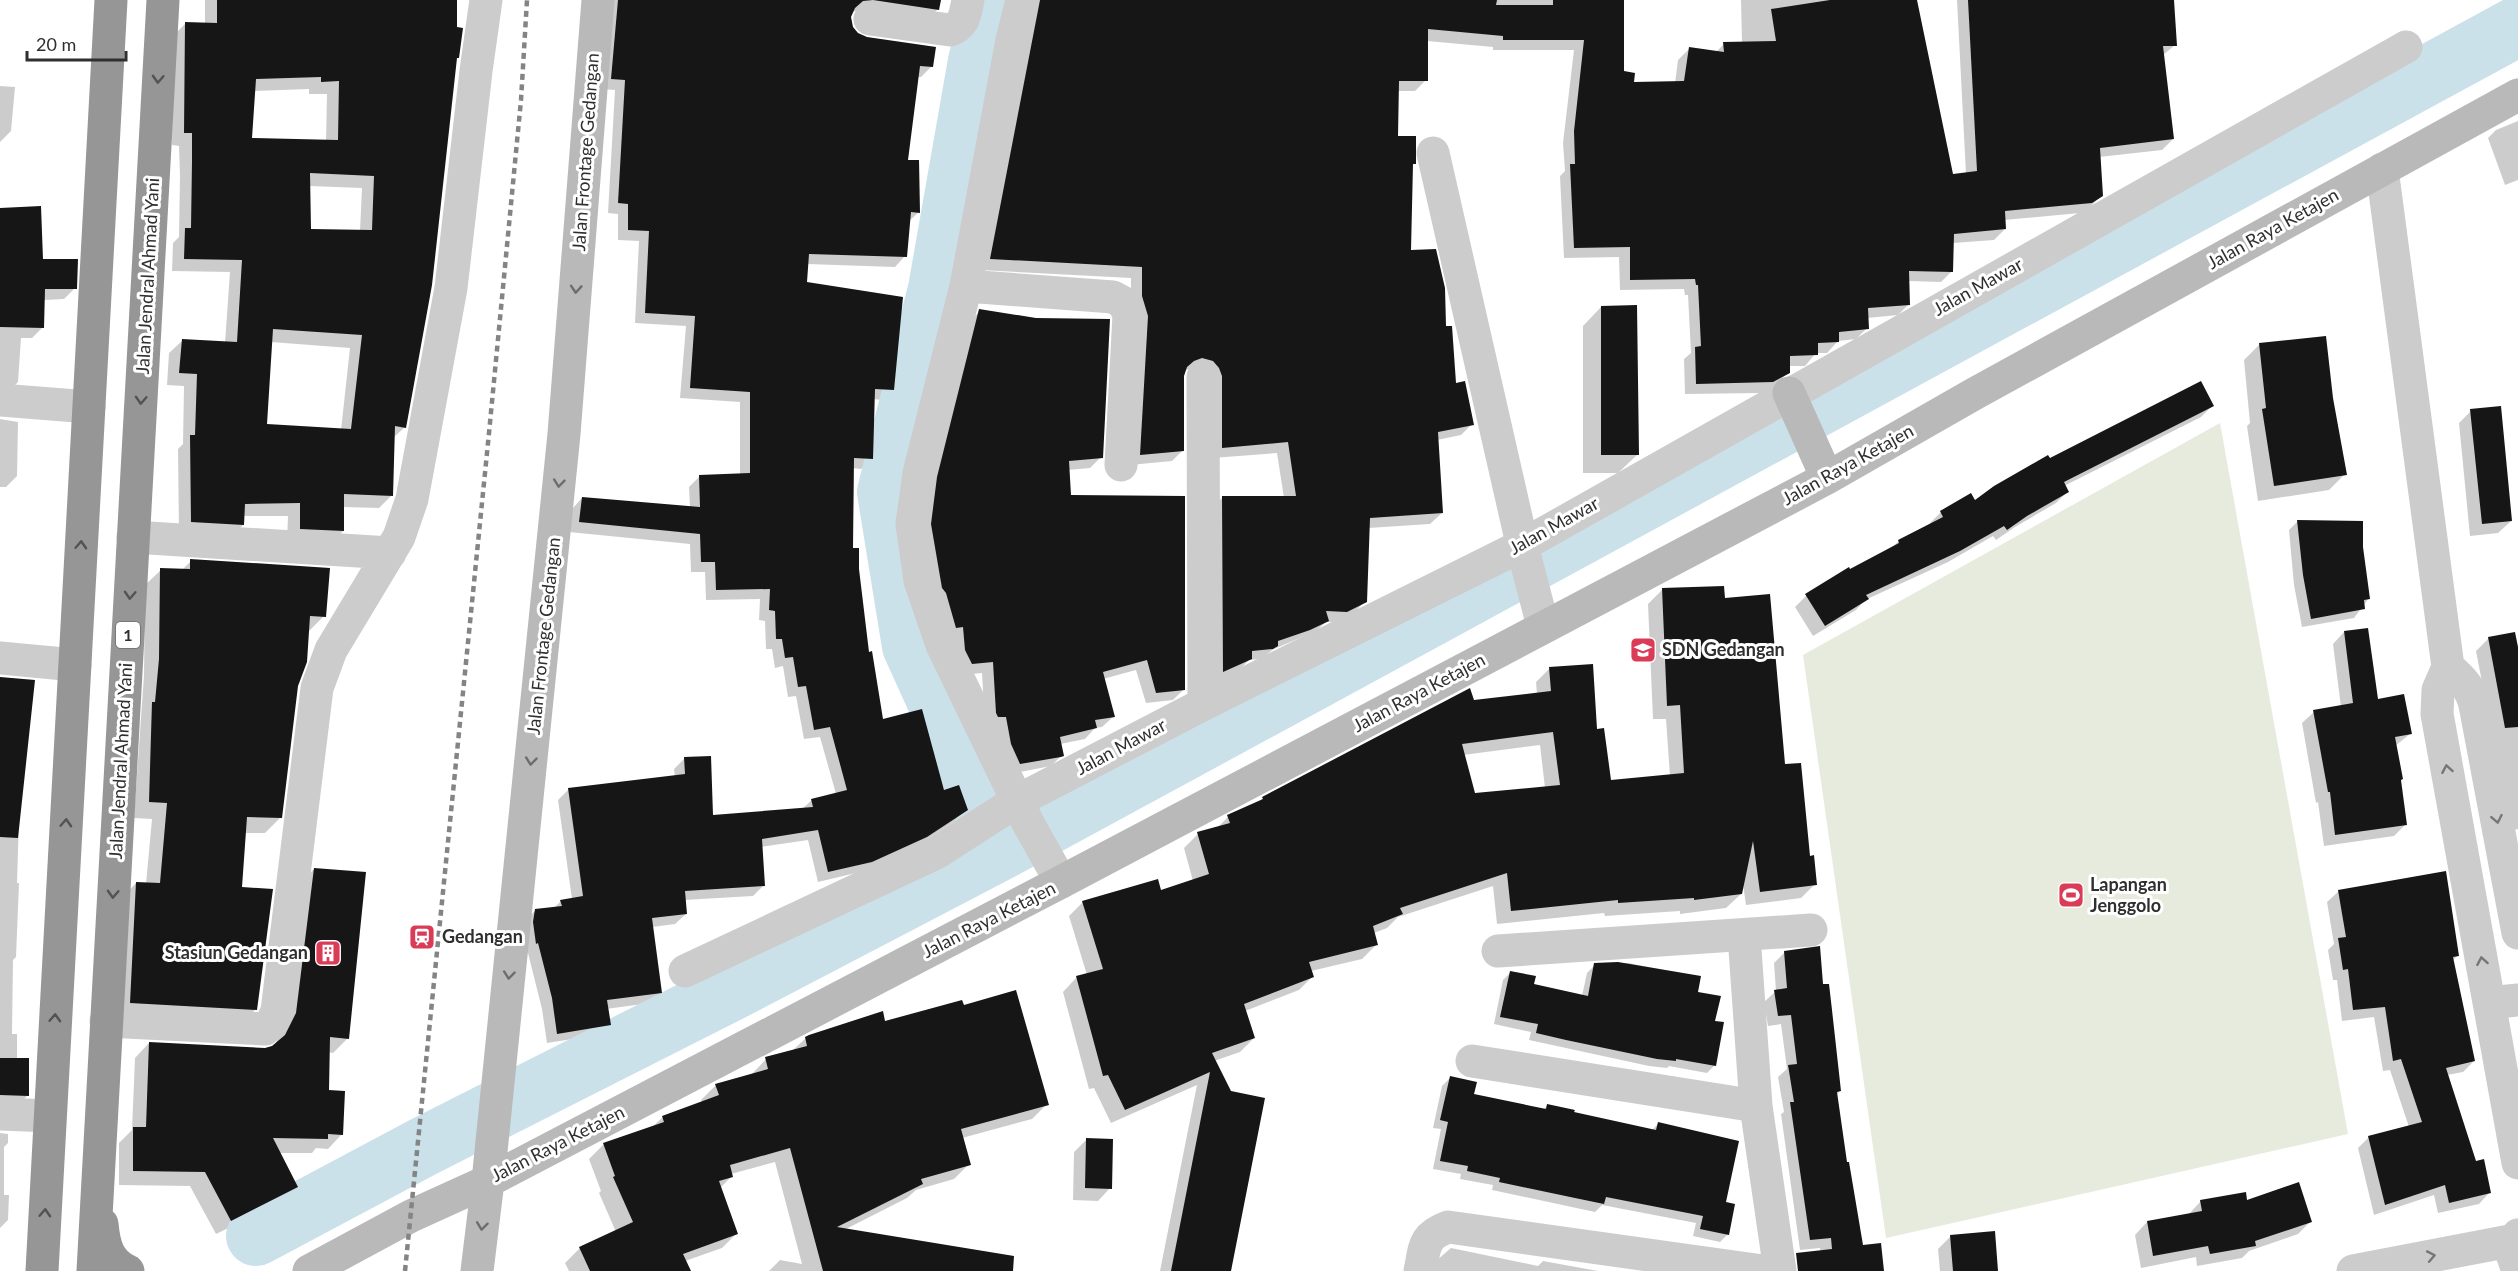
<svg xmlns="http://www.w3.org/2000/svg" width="2518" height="1271" viewBox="0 0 2518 1271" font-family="Lato,sans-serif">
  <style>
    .pitch { fill: #e6ebdd }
    .shadow { fill: #0003; fill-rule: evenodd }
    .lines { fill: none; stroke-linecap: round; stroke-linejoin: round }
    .river { stroke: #cbe1ea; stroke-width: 60 }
    .building { fill: #161616; fill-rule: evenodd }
    .street { stroke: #ccc; stroke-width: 33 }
    .secondary { stroke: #b9b9b9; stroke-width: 33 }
    .highway { stroke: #969696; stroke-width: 33 }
    .rail { stroke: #848484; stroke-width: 4.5; stroke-dasharray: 6 4.5; stroke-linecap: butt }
    .oneway { stroke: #535353 }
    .oneway2 { stroke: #6d6d6d }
    .oneway3 { stroke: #767676 }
    .labels { text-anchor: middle; stroke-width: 6; stroke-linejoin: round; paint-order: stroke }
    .shield { fill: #fff; stroke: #6d6d6d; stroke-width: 1.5 }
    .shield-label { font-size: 16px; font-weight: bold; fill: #2f2f2f }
    .street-label { font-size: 18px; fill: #2f2f2f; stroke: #fff }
    .poi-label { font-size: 18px; font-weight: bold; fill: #2f2f2f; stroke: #fff; text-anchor: start }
  </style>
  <rect width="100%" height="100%" fill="#fff"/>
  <path class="pitch" d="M2220,423L2348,1134L1886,1238L1803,655Z"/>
  <path class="shadow" d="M205,0H456L455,60L405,427L393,438L392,495L379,508L343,507V531L330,544L287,541L288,516H243V525L230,537L179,534L178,449L183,444L184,386L167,385L169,353L182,341L225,343L230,272L172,271L173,243L179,237L180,175L179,146L172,145L173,36L186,23L205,24ZM309,89V94H327L326,142L250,140L254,91ZM309,186L362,188L360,231H310ZM271,342L350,348L341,430L265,425Z
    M609,0H940L938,9L927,19L860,10L852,12L850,16L851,27L858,35L932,66L921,77H917L907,161L919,212L908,222L905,256L895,267L807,264L805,283L893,390L882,400L873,399L871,458L861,469L852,468V549L857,569L868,653L882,721L943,792L966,810L955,821L915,847L860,872L818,882L808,840L761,847L764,885L753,896L684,900L686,914L675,924L652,927L661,992L650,1003L606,1009L609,1025L598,1035L547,1043L542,1009L528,953H525L524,921L535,911L554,908L561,901L572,899L558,800L569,789L675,777L674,769L685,758L712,817L802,809L812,800L836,794L820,737L804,739L796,696L788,697L783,666L775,668L772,649H766L765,621L759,620L760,599L706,600L705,572H691L690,544L569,532L572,509L582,498L690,507L689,487L700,476L740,475V402L680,398L686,326L635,323L639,241L618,240V214L608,213L615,90L601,89Z
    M1026,0H1622V73L1632,84L1675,83L1678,60L1689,49L1715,53L1724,44L1742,43L1741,0H1916L1952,176L1966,174L1957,0H2173L2175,45L2162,56L2173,139L2162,150L2099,157L2101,196L2090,207L2080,213L2004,220L2005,229L1994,240L1953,243L1952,271L1941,282L1908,281L1909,304L1898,315L1867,318V328L1856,339L1838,341L1827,353H1816L1805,366H1788V372L1777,384L1761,393L1685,394L1684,359L1691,353L1688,295H1685L1684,289L1620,290L1619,257L1564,258L1560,176L1565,171L1563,143L1574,50H1493V47L1427,41L1426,80L1415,91H1397L1396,137L1415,163L1411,166L1410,251L1444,328L1454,385L1472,424L1461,435L1437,440L1442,513L1430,524L1368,528L1365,601L1354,613L1335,622H1326L1316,631L1274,649L1261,659L1249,660L1239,670L1212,682V508L1223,497L1284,498L1277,453L1212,458L1190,369L1185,370L1183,376V450L1172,461L1130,465L1131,278L980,270Z
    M0,86L15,87L11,131L0,142Z
    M2518,121V180L2505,185L2488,138L2496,130Z
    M0,209L42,261L75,288L64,299L44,300L43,327L32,338H21L18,382L7,393H0Z
    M1601,307L1637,455L1618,473H1583V326Z
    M980,311L1101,457L1090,468L1068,470L1069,496L1184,689L1173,700L1146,703L1136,670L1103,679L1113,717L1102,727L1095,728L1085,739L1060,744L1062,755L1051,766L1009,774L985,725L982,673L961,675L921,536L969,322Z
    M2260,344L2345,474L2329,490L2258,501L2247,426L2250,423L2244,360Z
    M2212,406L2201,417L2064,486L2067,492L2056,503L2015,527L1996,540L1993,536L1948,562L1865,600L1856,610L1813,636L1795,607L1806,596L1891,548L1899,541L1931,525L1930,523L1941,512L1971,495L1975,502L2049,460Z
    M2471,411L2511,521L2498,533L2470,536L2459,423Z
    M0,419L18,422L17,476L6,487H0Z
    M2298,521L2361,547L2369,598L2354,618L2302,627L2294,585L2289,530Z
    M191,561L324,616L308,632L297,685L281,817L265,833H245L241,889L256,1009L239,1025L114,1019L121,899L136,883L146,884L152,819L134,818L144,675L145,585L161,570H182Z
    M1662,590L1723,599L1784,766L1815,884L1801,898L1746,905L1743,884L1741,894L1726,908L1680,914V911L1605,916L1604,913L1497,924L1493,886L1398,917L1387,928L1374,933L1376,945L1362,959L1311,971L1313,976L1299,990L1245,1011L1254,1038L1240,1052L1214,1061L1229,1271H1160L1197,1085L1111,1123L1094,1088L1089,1089L1063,992L1077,977L1087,975L1069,916L1083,902L1159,892L1193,881L1184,848L1198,834L1217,828L1228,817L1259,803L1263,798L1473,701L1537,694L1536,682L1550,668L1596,731L1609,782L1670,776L1666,719H1653L1648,604ZM1540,745L1545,788L1474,794L1463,755Z
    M2344,632L2377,700L2410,734L2395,746L2406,824L2394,836L2324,846L2318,802L2316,803L2302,723L2314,712L2341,707L2333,644Z
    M2514,634L2518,655V829L2504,832L2489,718L2476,651L2488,639Z
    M0,678L19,819L17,883H19L16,957L13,960L12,1034H17V1059L27,1096L15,1108H0Z
    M314,869L348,1038L333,1053L328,1052L327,1092L342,1134L328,1149L316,1148L312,1153H279L297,1187L282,1202L216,1234L190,1186L119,1185V1143L132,1130L135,1058L149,1043L264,1049L275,1045L282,1029L300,884Z
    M2339,891L2457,956L2452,961L2474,1061L2463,1072L2447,1075L2475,1163L2490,1192L2479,1204L2438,1213L2434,1195L2374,1215L2358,1148L2369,1137L2409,1127L2390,1070L2383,1071L2374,1017L2342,1021L2337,980H2333L2328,950L2334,944L2327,902Z
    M1785,952L1822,986L1840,1091L1836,1095L1846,1164L1862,1246L1883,1271H1823L1820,1248L1800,1250L1781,1114L1784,1112L1778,1077L1787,1069L1781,1024L1768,1026L1764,1002L1776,991L1774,963Z
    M1628,963L1700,977L1696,993L1714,1022L1715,1065L1707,1073L1669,1066L1667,1068L1649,1066L1529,1040L1531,1032L1494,1024L1503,980L1510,973L1533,985L1582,996L1587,973L1595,965Z
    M884,1023L1047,1104L1032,1119L962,1138L969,1164L954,1179L916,1190L907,1198L844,1230L980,1271H769L780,1260L802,1264L775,1162L731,1174L732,1176L720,1188L737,1233L722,1248L685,1261L689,1271H569L565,1263L580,1248L616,1232L599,1193L601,1191L589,1159L604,1144L651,1128L663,1117L702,1103L701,1100L716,1085L751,1075L766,1059L792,1051L806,1038Z
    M1450,1078L1472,1096L1543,1110L1547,1106L1572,1114L1651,1131L1658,1124L1724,1203L1728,1234L1720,1242L1693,1236L1696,1223L1602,1205L1595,1212L1492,1190L1493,1185L1460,1179L1461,1174L1433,1169L1441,1129L1433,1128L1442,1086Z
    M0,1133L8,1134V1143L4,1147V1195H9L8,1220L0,1228Z
    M1087,1139L1110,1188L1098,1201L1073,1200L1074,1152Z
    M2201,1201L2246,1202L2311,1221L2298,1234L2249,1251L2242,1258L2197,1266L2196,1257L2141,1268L2135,1235L2147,1222L2189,1214Z
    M1951,1236L1997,1271H1940L1938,1249Z
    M1451,1248L1538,1266L1543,1261L1598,1271H1435L1437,1260Z"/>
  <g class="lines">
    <path class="river" d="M988,814L912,646L887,492L938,289L978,61L994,0
      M256,1236L423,1147L735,989L1005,848L2518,26"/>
  </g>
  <path class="building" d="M217,0H457V27L463,28L459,58H457L432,285L406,428L395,426L393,496L344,494V531L300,529V503L245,504L244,525L191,522L190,435H195L197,374L179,373L182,339L237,342L242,260L184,259L185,228H191L192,162V133H184L185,22L217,23ZM321,77V82L339,81L338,140L252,138L256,79ZM310,173L374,176L372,230L311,229ZM273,329L362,335L351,429L267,424Z
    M618,0H941L939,10L873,0L863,1L855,8L851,17L853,27L858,33L867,37L936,47L933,67L920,66L908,160H919L920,213L911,212L907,257L809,254L807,282L903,297L894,390L875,389L873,459L854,458L853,548H859V569L869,652L872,651L883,719L922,709L944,790L959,785L968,810L927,837L872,862L828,872L818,830L762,839L765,886L685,891L687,914L652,918L662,993L607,1000L611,1025L557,1034L552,998L538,943L536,944L533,922L535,909L562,906L560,900L583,896L568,788L685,774L684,757L711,756L713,815L813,807L811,799L847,790L830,727L814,730L806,686L798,687L793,657L785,658L782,639H776L775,611L769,610L770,589L716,590L715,562H701L700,534L579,522L582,497L700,507L699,475L750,473V392L690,388L695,316L645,313L649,231L628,230V204L618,203L625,80L611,79Z
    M1040,0H1497L1496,5H1553V0H1624V71L1635,73L1634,82L1684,81L1689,47L1724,52L1723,42L1776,41L1771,9L1830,0H1917L1953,174L1977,171L1968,0H2174L2177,46H2163L2174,139L2100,148L2103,196L2092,203L2005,211L2006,229L1954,234L1953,272L1909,271L1910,305L1868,308L1869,329L1839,332V342L1818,343V355L1790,356V373L1773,382L1696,384L1695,347L1701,346L1698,285H1696L1695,279L1630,280V247L1574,248L1570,164H1575L1574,131L1584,40H1503V36L1428,29V81H1399L1398,136H1416V164H1413L1411,250L1436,249L1445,288L1446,326H1452L1456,383L1465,381L1474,425L1438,432L1443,513L1370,518L1367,602L1347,612L1326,611L1329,621L1310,630L1278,641V646L1273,649L1252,651V659L1223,672L1222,496H1296L1288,442L1222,448V376L1219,368L1213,361L1202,358L1194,361L1187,367L1184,376V451L1140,455L1148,316L1142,296V267L990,259Z
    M41,206L43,259H78L77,289H45L44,328L0,327V208Z
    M1637,305L1639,455H1601V306Z
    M979,309L1036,318L1110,319L1103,458L1069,461L1071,495L1185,496V690L1156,693L1147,660L1103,672L1115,717L1095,720L1097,728L1060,737L1064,756L1061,757L1020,764L1011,744L1006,717H998L996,713L993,662L972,664L965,650L963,627L956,628L946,593L942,588L931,524L937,477Z
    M2326,336L2333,398L2347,475L2274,486L2262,409L2266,408L2259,343Z
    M2201,381L2214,406L2064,482L2069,492L2027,516L2007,530L2004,526L1960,551L1866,595L1869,599L1825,626L1805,594L1849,567L1850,569L1899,543L1898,540L1943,517L1940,511L1971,493L1975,500L1994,486L2048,455L2050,458Z
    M2501,406L2512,521L2482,524L2470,409Z
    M2297,520L2363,521V547L2370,599L2364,600L2365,609L2311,619L2303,575Z
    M190,559L330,568L326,617L310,616L307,662L298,686L282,818L247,817L242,887L273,889L257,1010L130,1003L136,882L160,883L167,803L149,802L152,702H155L159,659L160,568L190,569Z
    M1724,586L1725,598L1770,594L1785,764L1801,763L1810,856L1814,855L1817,885L1760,892L1753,841L1742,894L1694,900V898L1618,903V900L1511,911L1507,873L1400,908L1403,914L1373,926L1378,945L1309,962L1314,977L1244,1004L1255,1038L1212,1053L1231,1091L1265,1098L1231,1271H1171L1210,1072L1125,1110L1108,1075L1103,1076L1076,976L1103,969L1082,901L1158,879L1161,890L1209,874L1197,832L1230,823L1227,815L1263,799L1262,797L1470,688L1474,700L1551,691L1549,667L1593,664L1597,729L1604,728L1611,780L1684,773L1680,705L1667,706L1662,588ZM1553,732L1560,785L1475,793L1462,744Z
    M2368,628L2378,699L2404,694L2412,734L2395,737L2403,779L2401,780L2407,825L2335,835L2330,792H2328L2313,710L2353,703L2344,631Z
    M2515,632L2518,647V727L2505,728L2488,637Z
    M0,677L35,680L18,838L0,837Z
    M314,868L366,872L349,1039L330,1037L329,1090L345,1091L343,1135L328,1134V1139L273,1138L298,1187L231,1221L205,1172L133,1171V1127H146L149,1042L265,1048L272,1046L285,1035L296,1013Z
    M2446,871L2459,956L2453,957L2475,1061L2446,1068L2476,1161L2484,1159L2491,1193L2449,1203L2445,1185L2385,1205L2368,1136L2422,1122L2401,1059L2393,1061L2385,1007L2353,1010L2348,969L2343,970L2338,938L2346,937L2338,890Z
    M1820,946L1823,984H1829L1832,1010L1841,1091L1837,1092L1847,1162H1849L1863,1245L1881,1243L1884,1271H1798L1796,1253L1832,1249L1831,1238L1810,1240L1790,1102H1794L1788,1065L1797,1064L1791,1015L1778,1016L1774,990L1787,988L1784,951Z
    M1618,962L1701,976L1698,992L1721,996L1715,1021L1724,1022L1716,1066L1676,1059V1061L1657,1059L1566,1040L1536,1033L1538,1024L1500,1017L1510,971L1536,976L1534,984L1588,996L1594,963Z
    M1016,990L1049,1105L961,1129L971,1165L921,1179L923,1184L837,1227L1014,1256L1013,1271H823L790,1148L730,1165L733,1177L719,1181L738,1234L683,1254L691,1271H590L579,1247L633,1222L613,1177L615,1176L603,1143L664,1122L662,1116L719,1095L715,1084L768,1069L765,1057L807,1046L805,1037L809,1035L883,1011L885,1021L962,1000L964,1005Z
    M0,1058H29V1096L0,1095Z
    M1450,1076L1477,1082L1474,1094L1546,1109L1547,1104L1575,1110L1574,1112L1656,1130L1658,1122L1739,1141L1726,1202L1735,1204L1729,1235L1700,1229L1703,1216L1606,1197L1604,1204L1575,1198L1499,1182L1500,1178L1467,1171L1468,1166L1440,1161L1448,1122L1440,1120Z
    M1086,1138L1113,1139L1112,1189L1085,1188Z
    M2299,1182L2312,1222L2255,1241L2256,1246L2210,1254L2208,1246L2153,1256L2147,1221L2202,1211L2200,1200L2246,1192L2247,1200Z
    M1995,1231L1998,1271H1953L1950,1235Z"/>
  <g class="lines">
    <path class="street" d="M1022,0L1012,40L966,286L919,473L912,524L920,581L942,645L1028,823L1061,882
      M870,19L950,30C965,25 965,14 968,0
      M1433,153L1526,561L1543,626
      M2382,169L2448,667L2438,690L2437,714L2518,1163
      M966,286L1113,297L1124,303L1129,315L1121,465
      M1203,377L1204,704
      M0,400L89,407
      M133,537L390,553
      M0,658L75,665
      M2448,667C2461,678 2471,688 2475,705L2518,933
      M1744,935L1756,1106L1780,1271
      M1498,951L1811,930
      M685,971L936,853L1017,801L1204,704L1523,545L2406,47
      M2489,1003L2518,1000
      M106,1021L265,1029L272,1022L277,1011L317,688L331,650L399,537L412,499L451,288L476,71L486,0
      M1472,1061L1756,1106
      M0,1114L50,1116
      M2518,1235L2512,1254L2518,1271
      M1420,1271C1425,1247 1423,1236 1448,1227L1763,1271
      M2353,1271L2515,1240"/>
    <path class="secondary" d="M1789,393L1827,478
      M309,1271L411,1216L488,1181L1061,882L1827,478L1974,394L2518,95
      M477,1271L488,1181L564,434L598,0"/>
    <path class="highway" d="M102,1224C104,1245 108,1262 128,1271
      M42,1271L111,0
      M93,1271L163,0"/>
    <path class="rail" d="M405,1271L489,433L521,100L527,0"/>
  </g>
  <defs><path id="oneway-chevron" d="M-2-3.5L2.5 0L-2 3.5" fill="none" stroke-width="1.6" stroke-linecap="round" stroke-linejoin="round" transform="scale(1.5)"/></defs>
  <g class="oneway">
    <use href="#oneway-chevron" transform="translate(158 79) rotate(93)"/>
    <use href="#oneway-chevron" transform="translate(141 400) rotate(93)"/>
    <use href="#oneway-chevron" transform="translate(81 545) rotate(-87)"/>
    <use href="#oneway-chevron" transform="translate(130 595) rotate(93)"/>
    <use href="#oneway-chevron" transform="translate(66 823) rotate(-87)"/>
    <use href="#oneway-chevron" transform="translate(113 894) rotate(93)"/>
    <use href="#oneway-chevron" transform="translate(55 1018) rotate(-87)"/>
    <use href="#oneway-chevron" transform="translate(45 1213) rotate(-87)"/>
  </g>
  <g class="oneway2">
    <use href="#oneway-chevron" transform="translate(576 289) rotate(94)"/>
    <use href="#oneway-chevron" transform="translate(559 483) rotate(96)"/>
    <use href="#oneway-chevron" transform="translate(531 761) rotate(96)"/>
    <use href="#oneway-chevron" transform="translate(509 975) rotate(96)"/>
    <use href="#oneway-chevron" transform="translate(482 1226) rotate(97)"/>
  </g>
  <g class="oneway3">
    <use href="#oneway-chevron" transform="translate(2447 769) rotate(-100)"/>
    <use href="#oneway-chevron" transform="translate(2497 819) rotate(79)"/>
    <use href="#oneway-chevron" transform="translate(2482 961) rotate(-100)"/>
    <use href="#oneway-chevron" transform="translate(2431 1256) rotate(-11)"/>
  </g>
  <defs>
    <symbol id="school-square" viewBox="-11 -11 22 22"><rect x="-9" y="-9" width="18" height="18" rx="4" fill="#da3c57" stroke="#fff"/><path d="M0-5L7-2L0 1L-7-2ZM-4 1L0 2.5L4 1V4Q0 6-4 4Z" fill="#fff"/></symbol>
    <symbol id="stadium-square" viewBox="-11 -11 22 22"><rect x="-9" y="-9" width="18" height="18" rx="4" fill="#da3c57" stroke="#fff"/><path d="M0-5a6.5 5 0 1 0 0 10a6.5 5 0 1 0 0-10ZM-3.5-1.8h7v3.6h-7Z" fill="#fff"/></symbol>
    <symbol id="station-square" viewBox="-11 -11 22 22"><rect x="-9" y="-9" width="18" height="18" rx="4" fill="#da3c57" stroke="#fff"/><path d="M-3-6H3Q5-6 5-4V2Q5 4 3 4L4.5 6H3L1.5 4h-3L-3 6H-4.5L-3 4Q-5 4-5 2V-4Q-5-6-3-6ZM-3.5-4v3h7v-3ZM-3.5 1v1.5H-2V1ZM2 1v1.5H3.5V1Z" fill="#fff"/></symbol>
    <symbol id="building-square" viewBox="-11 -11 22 22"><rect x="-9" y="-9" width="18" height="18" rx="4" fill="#da3c57" stroke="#fff"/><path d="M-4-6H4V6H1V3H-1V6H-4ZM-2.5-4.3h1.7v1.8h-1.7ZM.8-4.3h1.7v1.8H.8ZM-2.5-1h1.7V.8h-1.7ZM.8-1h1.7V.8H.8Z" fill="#fff"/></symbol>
  </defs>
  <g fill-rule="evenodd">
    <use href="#school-square" x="1628" y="635" width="30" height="30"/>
    <use href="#stadium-square" x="2056" y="880" width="30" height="30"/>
    <use href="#station-square" x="407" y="922" width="30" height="30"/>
    <use href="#building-square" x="313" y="938" width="30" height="30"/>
  </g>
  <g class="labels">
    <rect class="shield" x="116" y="622" width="24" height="26" rx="4.5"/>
    <g class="shield-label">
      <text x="128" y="641">1</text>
    </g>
    <g class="street-label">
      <text transform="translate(586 152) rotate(-86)" y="6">Jalan Frontage Gedangan</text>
      <text transform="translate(2273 229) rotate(-29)" y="6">Jalan Raya Ketajen</text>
      <text transform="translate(148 276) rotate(-87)" y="6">Jalan Jendral Ahmad Yani</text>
      <text transform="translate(1978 287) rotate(-29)" y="6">Jalan Mawar</text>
      <text transform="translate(1848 465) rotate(-29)" y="6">Jalan Raya Ketajen</text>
      <text transform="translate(1554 526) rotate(-29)" y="6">Jalan Mawar</text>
      <text transform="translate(544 636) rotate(-84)" y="6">Jalan Frontage Gedangan</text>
      <text transform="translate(1419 693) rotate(-28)" y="6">Jalan Raya Ketajen</text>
      <text transform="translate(1121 747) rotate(-28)" y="6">Jalan Mawar</text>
      <text transform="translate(121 761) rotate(-87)" y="6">Jalan Jendral Ahmad Yani</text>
      <text transform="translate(989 920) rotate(-27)" y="6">Jalan Raya Ketajen</text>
      <text transform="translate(558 1144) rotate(-27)" y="6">Jalan Raya Ketajen</text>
    </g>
    <g class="poi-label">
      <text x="1662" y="656">SDN Gedangan</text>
      <text x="2090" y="891">Lapangan<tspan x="2090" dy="21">Jenggolo</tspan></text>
      <text x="442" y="943">Gedangan</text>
      <text x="308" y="959" text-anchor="end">Stasiun Gedangan</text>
    </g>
  </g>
  <path d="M27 51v9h99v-9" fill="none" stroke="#2f2f2f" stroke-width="3"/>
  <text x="36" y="51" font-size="18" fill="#2f2f2f" stroke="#ffffff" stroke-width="4.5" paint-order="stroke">20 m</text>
</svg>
